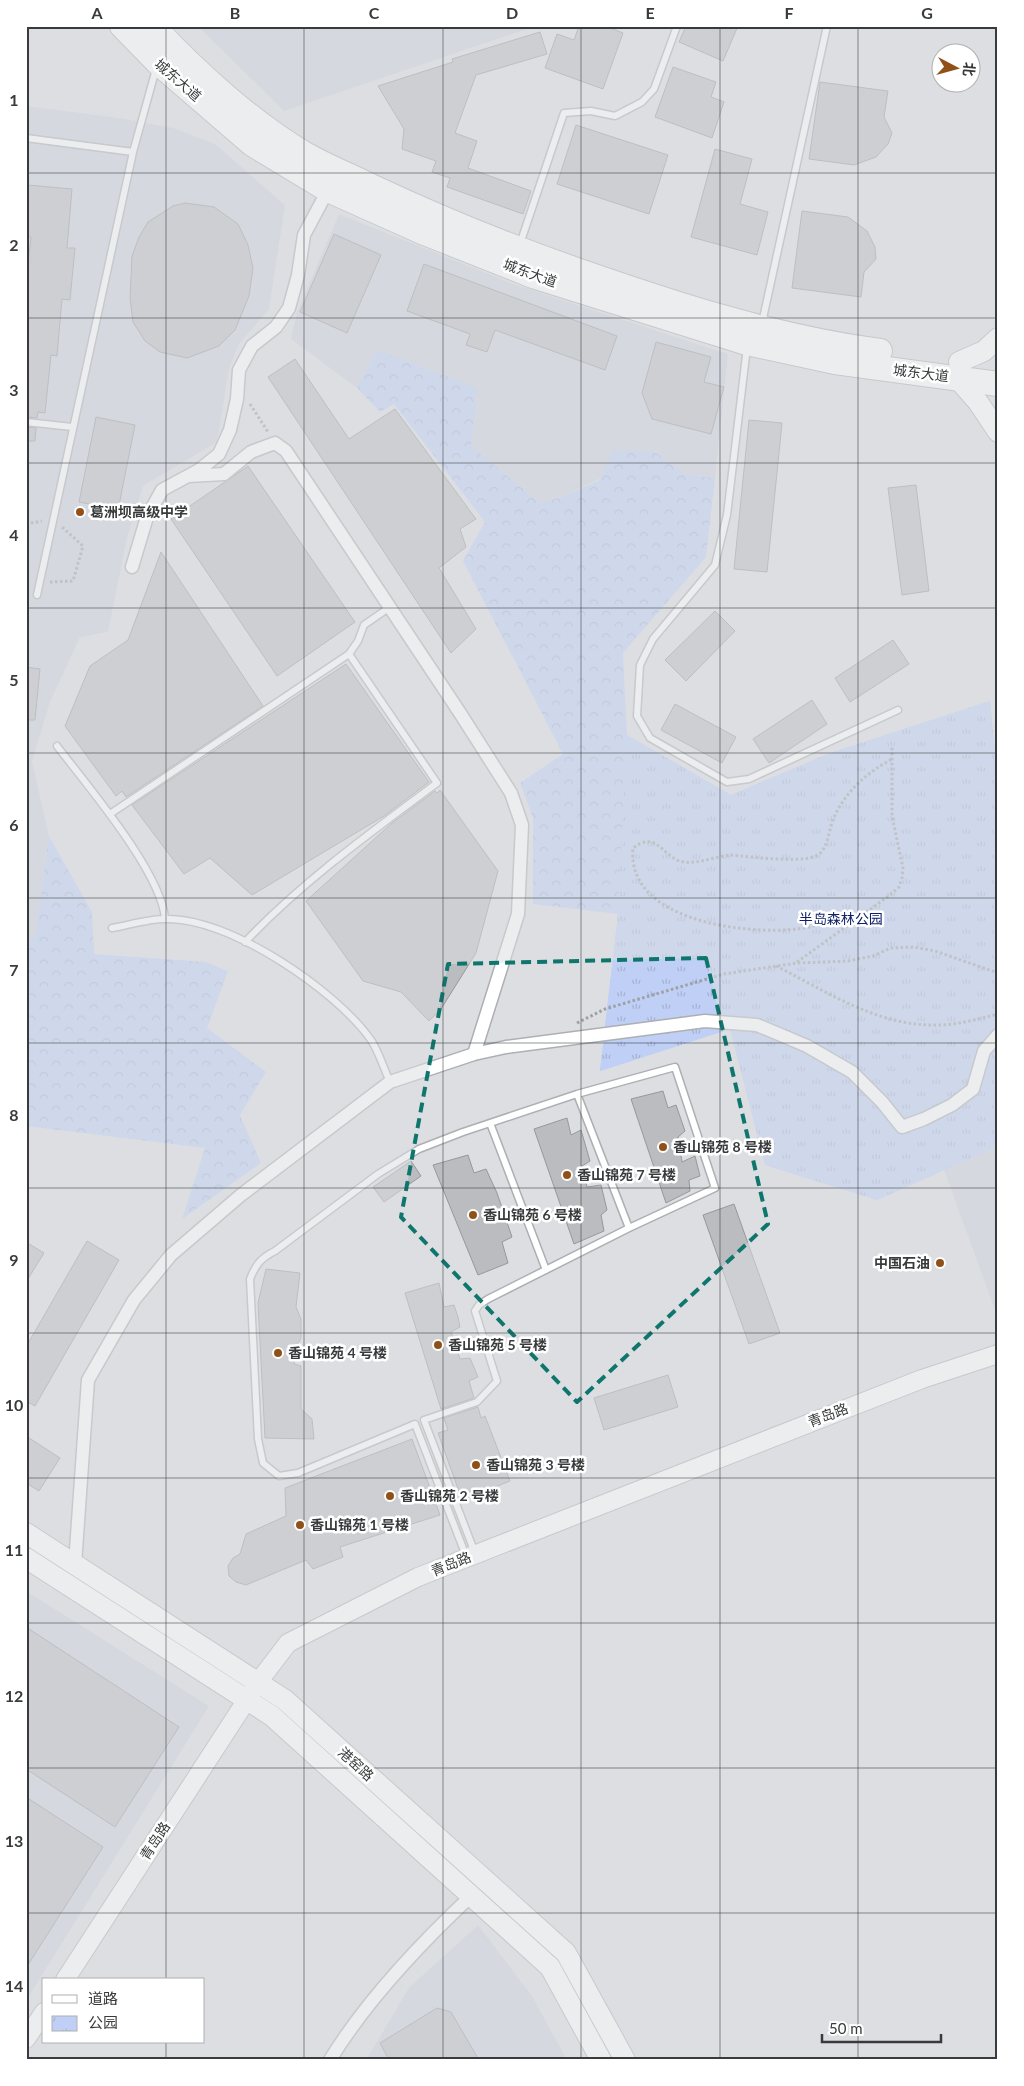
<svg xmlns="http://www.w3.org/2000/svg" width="1024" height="2086" viewBox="0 0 1024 2086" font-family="Lato,'Noto Sans SC',sans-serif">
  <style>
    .built { fill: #cdd1dc }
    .forest { fill: url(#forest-crowns) }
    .park { fill: url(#park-tufts) }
    .building { fill: #bbbcc0; stroke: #96989b }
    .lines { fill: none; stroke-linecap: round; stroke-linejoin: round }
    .lane-casing { stroke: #adafb2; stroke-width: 9 }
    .street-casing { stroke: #adafb2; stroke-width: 15 }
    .secondary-casing { stroke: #adafb2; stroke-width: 20 }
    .primary-casing { stroke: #adafb2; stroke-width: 22 }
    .highway-casing { stroke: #adafb2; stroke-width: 26 }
    .path { stroke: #9ea0a2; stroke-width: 3; stroke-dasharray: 2.5 2.5; stroke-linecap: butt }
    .lane { stroke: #fff; stroke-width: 6 }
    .street { stroke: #fff; stroke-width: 12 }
    .secondary { stroke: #fff; stroke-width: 18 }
    .primary { stroke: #fff; stroke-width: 20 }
    .highway { stroke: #fff; stroke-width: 24 }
    .marked { fill: none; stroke: #0f766e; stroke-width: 4; stroke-dasharray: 10 6; stroke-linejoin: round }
    .grid { fill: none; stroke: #393a3b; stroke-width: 1; stroke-opacity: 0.55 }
    .poi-dot { fill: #905119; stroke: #fff; stroke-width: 2 }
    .labels { text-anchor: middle; stroke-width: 5; stroke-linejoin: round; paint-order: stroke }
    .street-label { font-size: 14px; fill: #393a3b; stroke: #fff }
    .poi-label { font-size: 14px; font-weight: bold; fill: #393a3b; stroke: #fff; text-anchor: start }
    .park-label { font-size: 14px; fill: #0f2067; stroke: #fff }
    .neatline { fill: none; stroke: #393a3b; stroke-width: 2 }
    .grid-label { font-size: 16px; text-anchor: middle; font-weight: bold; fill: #393a3b }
  </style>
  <defs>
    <pattern id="forest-crowns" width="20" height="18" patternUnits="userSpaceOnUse" patternTransform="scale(1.25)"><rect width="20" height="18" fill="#bfcff6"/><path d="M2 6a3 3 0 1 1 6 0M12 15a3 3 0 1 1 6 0" fill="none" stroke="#a5b2d4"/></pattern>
    <pattern id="park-tufts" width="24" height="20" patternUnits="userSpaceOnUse" patternTransform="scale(1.25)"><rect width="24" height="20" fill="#bfcff6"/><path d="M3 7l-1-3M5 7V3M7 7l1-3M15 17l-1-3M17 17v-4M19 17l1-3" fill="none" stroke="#a5b2d4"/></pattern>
  </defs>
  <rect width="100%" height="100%" fill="#dcdee2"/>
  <path class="built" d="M198,26H536L284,111Z
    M26,106L119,118L173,128L215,144L285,205L269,309L239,344L229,369L217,442L143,486L127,538L108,632L80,637L50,702L32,761L49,836L35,939L26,938Z
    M339,214L516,285L728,354L715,478L685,474L655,452L562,497L540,503L471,446L377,350L357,388L291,339L297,312Z
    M998,1146V1318L944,1170Z
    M26,1591L209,1706L26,2001Z
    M478,1925L532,1996L567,2060H366L409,1988Z"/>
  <path class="forest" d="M377,350L477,388L471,446L540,503L562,497L600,480L613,450L655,452L685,474L715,478L706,557L623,653L627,735L731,795L830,753L990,701L998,783V1146L877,1200L765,1165L730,1029L600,1071L618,914L533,904V818L520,783L563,754L463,561L485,522L394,404L380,412L357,388Z
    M49,836L92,912L94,954L206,962L228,971L207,1028L266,1072L240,1115L261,1163L182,1219L205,1148L26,1126V938H35Z"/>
  <path class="park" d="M990,701L998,783V1146L877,1200L765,1165L730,1029L600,1071L618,914L627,735L731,795L830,753Z"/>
  <path class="building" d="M579,26H605L623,33L603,89L545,68L557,34L574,40Z
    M686,26H738L723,61L679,42Z
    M540,32L547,54L476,75L455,133L477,141L468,168L531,191L523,214L447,187L450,178L432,172L436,161L402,149L404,129L378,86L453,62L452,59Z
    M673,67L716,82L711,97L724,102L712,138L655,117Z
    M820,82L888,91L884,117L892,133L888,144L876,157L854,165L809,159Z
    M576,125L668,155L649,214L557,184Z
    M715,149L752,159L740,204L768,212L757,255L691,237Z
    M28,185L72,189L67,248H75L70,300L62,299L57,356L51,355L45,413L38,412L37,418L26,417V282L31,237H26Z
    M185,203L214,207L238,224L248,245L253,268L249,296L235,330L219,346L187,358L160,352L145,341L133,322L130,298L132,256L139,237L148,222L173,206Z
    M802,211L848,217L867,231L875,247L876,259L864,272L861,297L792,288Z
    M334,234L381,255L347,333L300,312Z
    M424,264L617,336L605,370L495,330L487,352L466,345L470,334L407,311Z
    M656,342L711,357L704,382L724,387L711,434L652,419L642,393Z
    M295,359L349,439L395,409L476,519L460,529L466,547L439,568L476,629L451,653L268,377Z
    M96,417L135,425L118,510L79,502Z
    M749,420L782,423L767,572L734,569Z
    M26,427L36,428L35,441H26Z
    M248,466L355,622L277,676L171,519Z
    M916,485L929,591L902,595L888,488Z
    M161,552L263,706L126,797L122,791L116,796L65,726L90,666L128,640Z
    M715,611L735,631L686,681L665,660Z
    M893,640L909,664L850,702L835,678Z
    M346,664L429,782L384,816L252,895L210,858L184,874L132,805Z
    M26,667L40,669L35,720H26Z
    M812,700L827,724L769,763L753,739Z
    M675,704L736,737L722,763L661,730Z
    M440,790L498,871L476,953L441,1009L429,1021L401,992L363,981L306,901L392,823L435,791L437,793Z
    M663,1091L668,1108L676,1105L685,1131L678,1137L682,1162L695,1156L700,1176L689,1180L690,1191L666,1203L631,1099Z
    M567,1118L571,1135L581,1130L590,1161L582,1166L587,1187L601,1185L607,1210L601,1215L604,1231L574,1244L534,1129Z
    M468,1155L474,1173L486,1169L497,1193L512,1237L502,1242L508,1263L478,1275L433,1165Z
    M411,1161L421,1176L384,1202L373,1187Z
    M734,1204L780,1333L749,1344L703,1215Z
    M87,1241L119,1260L35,1406L26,1401V1347Z
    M26,1242L44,1253L26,1282Z
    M266,1269L300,1273L296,1307L301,1319V1338L295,1350L294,1364L301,1366V1409L312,1419L314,1439L265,1438L258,1303Z
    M439,1283L444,1307L454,1305L458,1317L460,1327L451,1332L460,1359L470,1358L478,1377L469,1381L474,1398L441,1409L405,1293Z
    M668,1375L678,1407L604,1430L594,1398Z
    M478,1407L481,1418L485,1416L510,1481L462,1500L438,1433L448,1430L444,1418Z
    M26,1436L60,1458L39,1491L26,1483Z
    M412,1439L440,1515L340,1547L343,1557L313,1569L306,1560L246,1585L236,1582L229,1576L228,1566L233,1558L240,1554L246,1534L286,1516L285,1488Z
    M26,1627L179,1727L115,1827L26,1769Z
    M26,1797L103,1847L26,1968Z
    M437,2008L451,2012L479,2060H389L380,2043Z"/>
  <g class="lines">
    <defs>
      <path id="lane" d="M26,138L133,152
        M520,244L564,113L591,111L615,116L642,102L654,89L677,26
        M762,323L827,26
        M747,347L727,515L715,565L653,639L640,665L637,716L650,738L727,782L749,779L898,710
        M26,422L72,427
        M37,595L133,152L156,69
        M57,746C86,784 162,873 165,919
        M110,814L349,654L358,641L364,625L390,607
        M112,928C129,925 148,919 165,919C227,916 336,990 371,1040C379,1052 384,1069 390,1082
        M245,942C302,882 370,833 437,783L349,654
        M577,1094L675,1067L715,1188L629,1228
        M490,1123L546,1270
        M466,1556L415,1424L298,1473L279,1476L263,1463L258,1439L250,1279C256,1264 261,1258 275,1251L378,1174L419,1149L463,1132L577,1094L629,1228L488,1299L479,1305L475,1311L497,1381L477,1402L424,1420L475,1553"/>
      <path id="street" d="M188,476L224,474L251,452L275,443L286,451L460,713L511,793L522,825L518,914L474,1054
        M132,567L147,517L162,490L199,470L219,454L230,430L237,399L239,370L252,346L276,327L289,308L298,275L304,235L328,190
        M75,1564L88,1380L134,1300L171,1255L241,1195L390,1082L474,1054L506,1047L705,1021L757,1025L807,1046L852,1072L882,1102L902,1127L924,1119L952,1105L973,1089L984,1051L998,1035
        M330,2060C366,2001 421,1943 471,1896"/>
      <path id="secondary" d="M65,1980L259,1681L288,1643L418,1577L922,1379L998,1354
        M26,2039L44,2012"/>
      <path id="primary" d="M959,362L984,351L998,338
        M956,377L978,402L998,432
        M26,1533L285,1700L566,1953L625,2060
        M26,1558L272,1716L550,1967L601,2060"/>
      <path id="highway" d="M122,26L158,63L252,144L328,190L422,232L533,276L747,343L835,362L998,384
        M153,26C195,71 252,123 305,154C326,166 349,175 371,186C437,217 505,245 574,269C674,304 775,337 880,351"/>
    </defs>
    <use href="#lane" class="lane-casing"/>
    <use href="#street" class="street-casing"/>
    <use href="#secondary" class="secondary-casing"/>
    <use href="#primary" class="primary-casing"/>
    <use href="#highway" class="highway-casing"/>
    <path class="path" d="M250,404L268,432
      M26,524L42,521
      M50,582L73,581L83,546L62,527
      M868,911C845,918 821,926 797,929C745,935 626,921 633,848C655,832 660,851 677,860C692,867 715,856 731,855C750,857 801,863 816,856C830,849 828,827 835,815C848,789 867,773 892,759
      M797,962L890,895L899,887L902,878L903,868L892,816V747
      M776,966C824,990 874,1024 930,1025C953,1026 975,1020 998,1014
      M577,1023L605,1009L724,974L797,963L848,961L873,956L891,948L914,947L935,951L998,973"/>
    <use href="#lane" class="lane"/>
    <use href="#street" class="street"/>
    <use href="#secondary" class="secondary"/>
    <use href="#primary" class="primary"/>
    <use href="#highway" class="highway"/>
  </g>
  <path d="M0 0H1024V2086H0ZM706,958L768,1224L577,1402L401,1217L448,964Z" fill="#dcdee2" fill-opacity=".55" fill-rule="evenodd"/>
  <path class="marked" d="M706,958L768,1224L577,1402L401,1217L448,964Z"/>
  <path class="grid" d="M166,26V1980M304,26V2060M443,26V2060M581,26V2060M720,26V2060M858,26V2060M26,173H998M26,318H998M26,463H998M26,608H998M26,753H998M26,898H998M26,1043H998M26,1188H998M26,1333H998M26,1478H998M26,1623H998M26,1768H998M26,1913H998M166,2042V2060"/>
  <g class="poi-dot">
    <circle cx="80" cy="512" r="5"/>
    <circle cx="663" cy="1147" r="5"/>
    <circle cx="567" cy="1175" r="5"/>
    <circle cx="473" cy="1215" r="5"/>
    <circle cx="940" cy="1263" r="5"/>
    <circle cx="438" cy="1345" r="5"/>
    <circle cx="278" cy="1353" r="5"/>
    <circle cx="476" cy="1465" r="5"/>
    <circle cx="390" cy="1496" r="5"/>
    <circle cx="300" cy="1525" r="5"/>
  </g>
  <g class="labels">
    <g class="street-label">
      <text transform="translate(178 80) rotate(41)" y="5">城东大道</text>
      <text transform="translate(530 273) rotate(20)" y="5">城东大道</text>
      <text transform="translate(921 373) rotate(7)" y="5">城东大道</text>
      <text transform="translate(828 1415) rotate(-21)" y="5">青岛路</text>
      <text transform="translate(451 1564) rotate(-22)" y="5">青岛路</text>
      <text transform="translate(356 1764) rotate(42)" y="5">港窑路</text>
      <text transform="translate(155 1841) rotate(-57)" y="5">青岛路</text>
    </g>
    <g class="poi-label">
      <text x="90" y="517">葛洲坝高级中学</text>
      <text x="673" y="1152">香山锦苑 8 号楼</text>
      <text x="577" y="1180">香山锦苑 7 号楼</text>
      <text x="483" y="1220">香山锦苑 6 号楼</text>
      <text x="930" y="1268" text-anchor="end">中国石油</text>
      <text x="448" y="1350">香山锦苑 5 号楼</text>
      <text x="288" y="1358">香山锦苑 4 号楼</text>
      <text x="486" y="1470">香山锦苑 3 号楼</text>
      <text x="400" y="1501">香山锦苑 2 号楼</text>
      <text x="310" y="1530">香山锦苑 1 号楼</text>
    </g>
    <g class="park-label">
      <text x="841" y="924">半岛森林公园</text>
    </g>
  </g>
  <rect width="1024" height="2086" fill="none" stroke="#ffffff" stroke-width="55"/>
  <rect x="42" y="1978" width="162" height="65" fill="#ffffff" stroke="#b0b0b1"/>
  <rect x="52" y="1995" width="25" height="8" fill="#ffffff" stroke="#b0b0b1"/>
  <text x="88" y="2004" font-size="15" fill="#393a3b">道路</text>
  <rect x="52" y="2016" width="25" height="15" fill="url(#park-tufts)" stroke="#b0b0b1"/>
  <text x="88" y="2028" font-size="15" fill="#393a3b">公园</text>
  <g transform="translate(956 68) rotate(96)"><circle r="24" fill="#ffffff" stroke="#b0b0b1"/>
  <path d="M0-4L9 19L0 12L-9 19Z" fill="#905119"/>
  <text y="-8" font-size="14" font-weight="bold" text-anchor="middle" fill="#393a3b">北</text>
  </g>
  <path d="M822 2034v8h119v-8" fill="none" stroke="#393a3b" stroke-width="2.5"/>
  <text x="829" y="2034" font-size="15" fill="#393a3b" stroke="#ffffff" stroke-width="4" paint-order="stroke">50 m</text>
  <rect x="28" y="28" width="968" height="2030" class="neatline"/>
  <g class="grid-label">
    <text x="97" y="19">A</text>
    <text x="235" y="19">B</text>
    <text x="374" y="19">C</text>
    <text x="512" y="19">D</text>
    <text x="650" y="19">E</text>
    <text x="789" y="19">F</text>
    <text x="927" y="19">G</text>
    <text x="14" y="106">1</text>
    <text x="14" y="251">2</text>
    <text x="14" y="396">3</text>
    <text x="14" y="541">4</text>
    <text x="14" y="686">5</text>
    <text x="14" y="831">6</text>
    <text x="14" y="976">7</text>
    <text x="14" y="1121">8</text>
    <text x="14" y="1266">9</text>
    <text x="14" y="1411">10</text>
    <text x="14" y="1556">11</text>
    <text x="14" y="1702">12</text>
    <text x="14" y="1847">13</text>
    <text x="14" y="1992">14</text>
  </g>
</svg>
